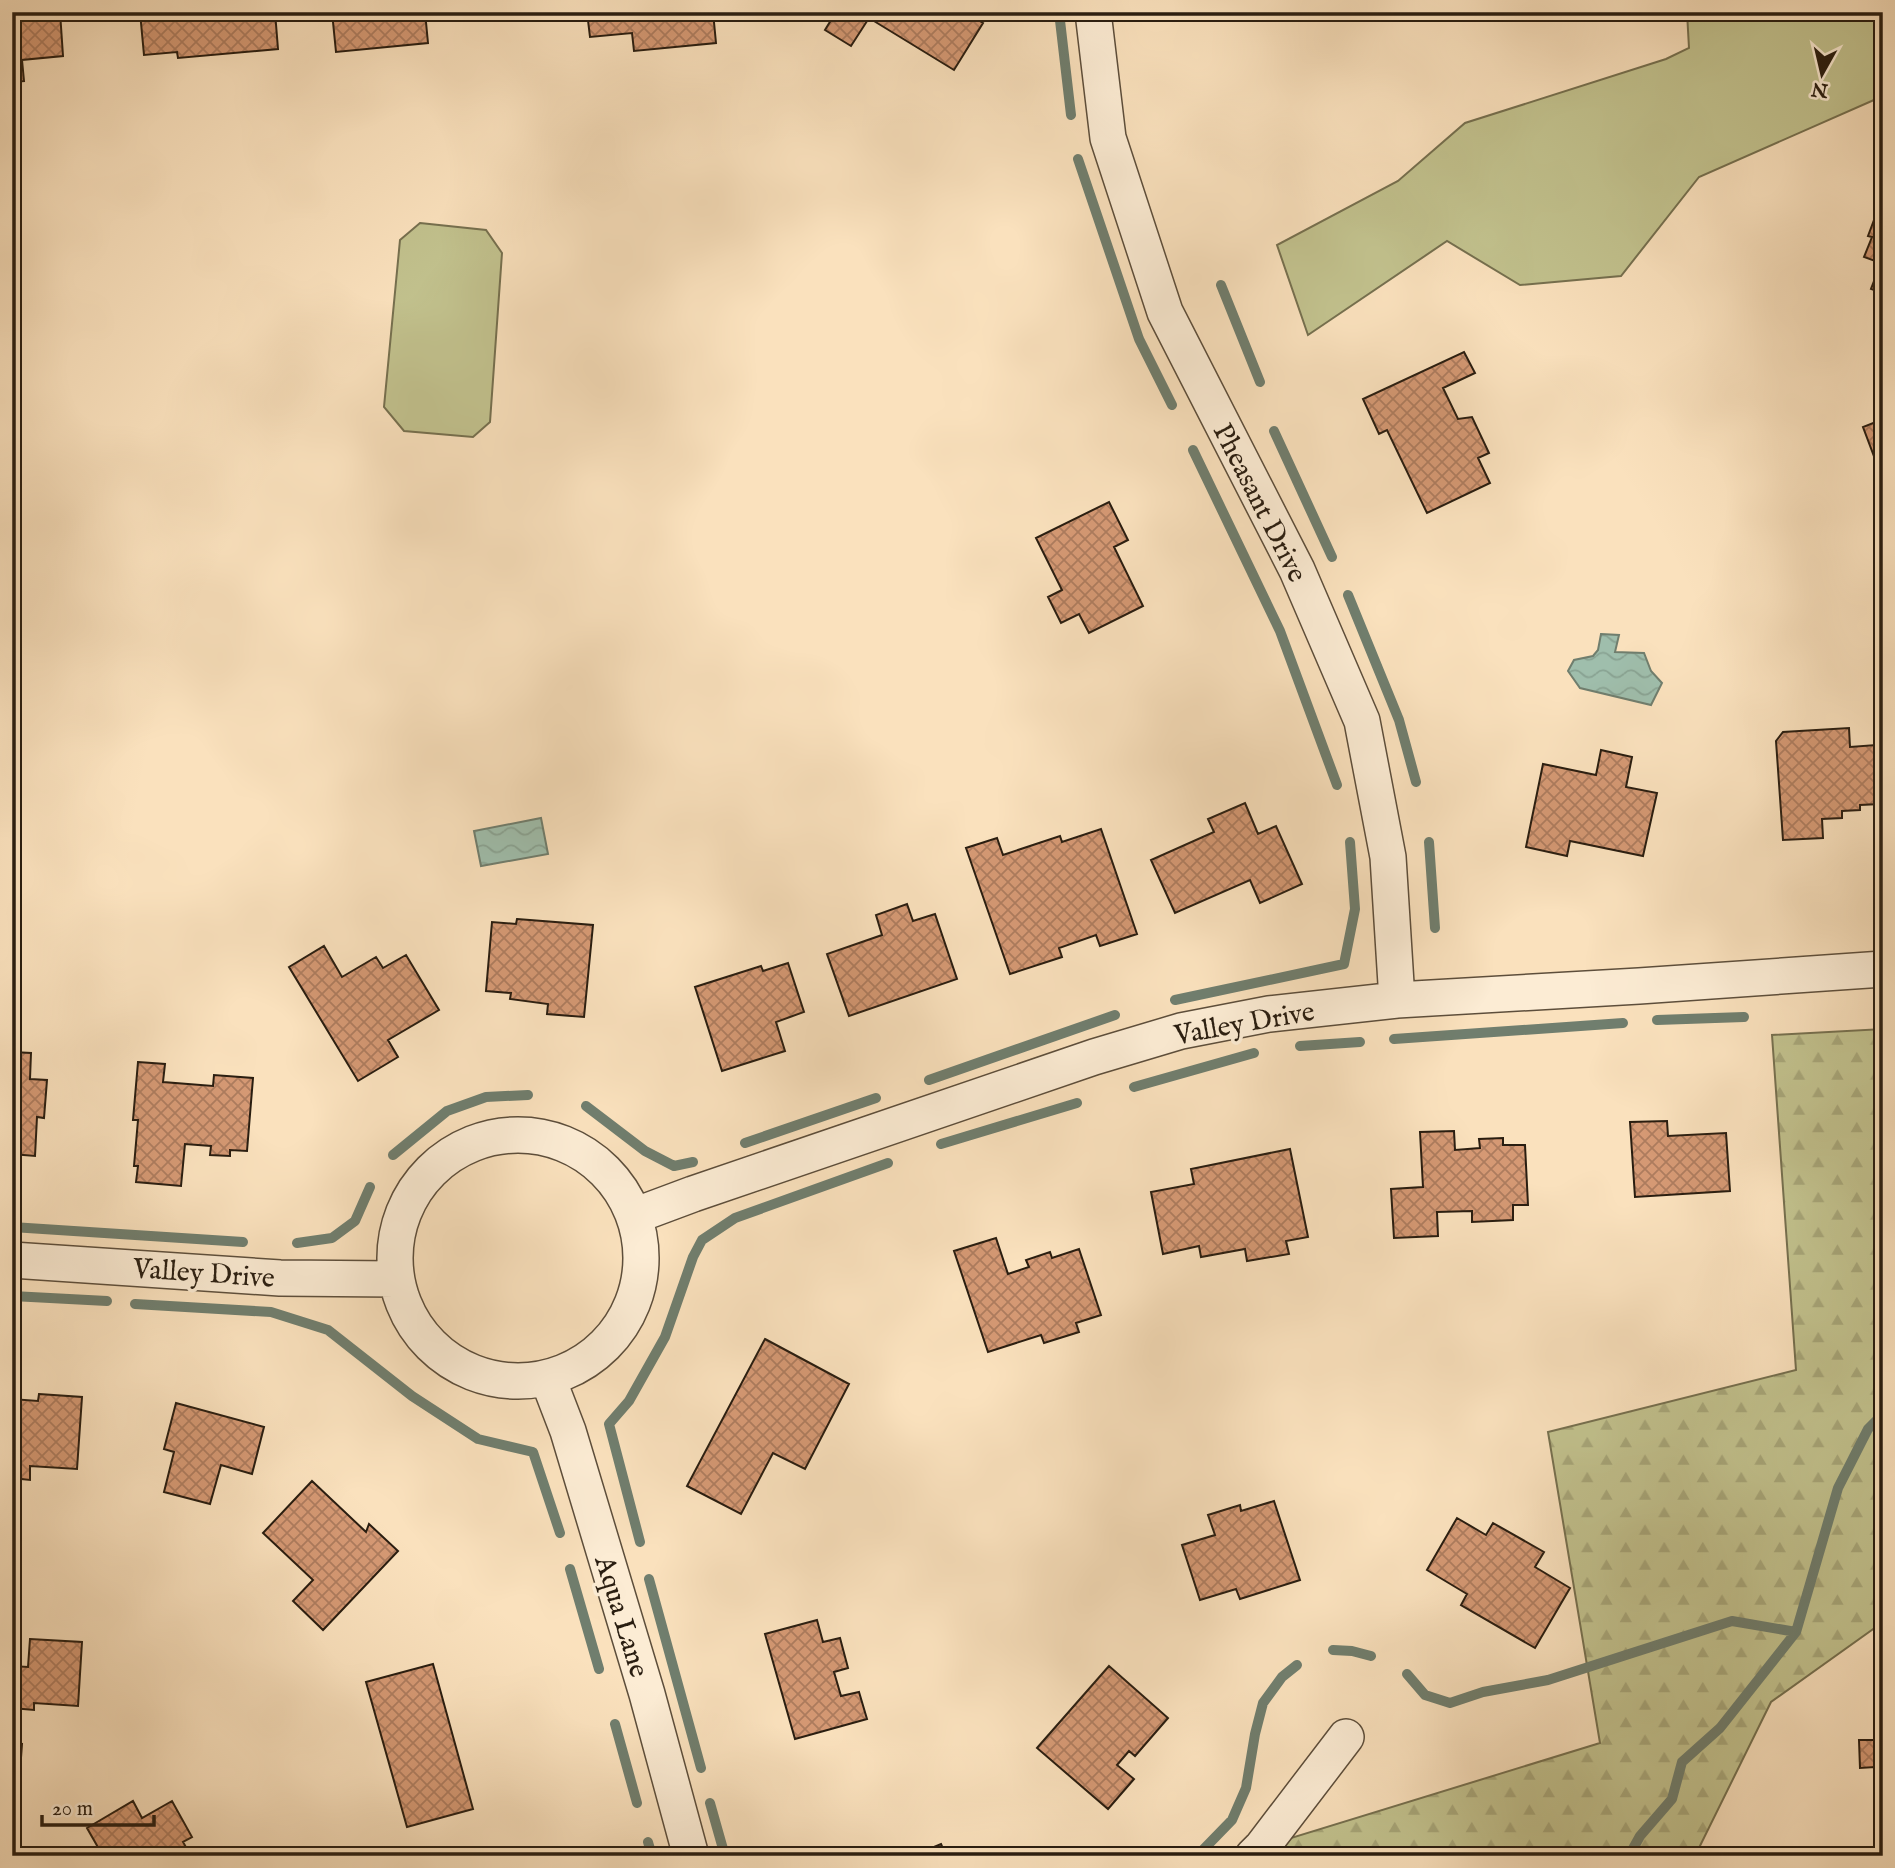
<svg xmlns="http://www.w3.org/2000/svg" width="1895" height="1868" viewBox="0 0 1895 1868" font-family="'IM FELL English',serif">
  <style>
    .grass { fill: #c2c28e; stroke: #76704f; stroke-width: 2 }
    .forest { fill: url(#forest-firs); stroke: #76704f; stroke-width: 2 }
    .water { fill: url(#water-waves); stroke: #707e6e; stroke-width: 2 }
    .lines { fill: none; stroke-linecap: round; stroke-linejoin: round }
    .stream { stroke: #707e6e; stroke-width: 10 }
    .building { fill: url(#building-cross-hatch); stroke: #291d10; stroke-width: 2 }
    .minor-casing { stroke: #5d4e3b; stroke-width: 38 }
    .minor { stroke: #fcecd4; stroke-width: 35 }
    .labels { text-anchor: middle; stroke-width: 7; stroke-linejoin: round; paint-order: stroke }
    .street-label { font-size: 28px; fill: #291d10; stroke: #fcecd4 }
  </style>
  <defs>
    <pattern id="forest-firs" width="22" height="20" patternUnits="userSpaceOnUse" patternTransform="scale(1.75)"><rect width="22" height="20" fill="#c2c28e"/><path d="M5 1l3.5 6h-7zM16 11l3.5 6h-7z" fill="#a7a679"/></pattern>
    <pattern id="water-waves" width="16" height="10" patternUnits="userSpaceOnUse" patternTransform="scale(1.75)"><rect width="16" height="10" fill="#9fbeac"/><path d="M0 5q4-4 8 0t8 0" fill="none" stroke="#89a393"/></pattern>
    <pattern id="building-cross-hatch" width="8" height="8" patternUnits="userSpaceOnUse" patternTransform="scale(1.75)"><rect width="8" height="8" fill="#d59974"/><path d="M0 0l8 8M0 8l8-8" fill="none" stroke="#ad7c5e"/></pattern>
  </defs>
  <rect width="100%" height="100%" fill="#fae1bd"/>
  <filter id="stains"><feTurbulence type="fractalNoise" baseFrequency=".00286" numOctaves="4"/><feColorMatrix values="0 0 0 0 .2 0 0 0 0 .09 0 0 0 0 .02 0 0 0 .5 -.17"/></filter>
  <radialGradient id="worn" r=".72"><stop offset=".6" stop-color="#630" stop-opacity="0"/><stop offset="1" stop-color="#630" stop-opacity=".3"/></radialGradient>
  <path class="grass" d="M1687,12H1883V96L1699,177L1621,276L1520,285L1447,241L1308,335L1277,245L1398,181L1465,123L1666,59L1689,48Z
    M420,223L486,230L502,253L490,422L473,437L404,431L384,407L400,240Z"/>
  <path class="forest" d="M1883,1029V1622L1771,1702L1695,1856H1253L1262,1847L1600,1743L1548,1432L1796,1370L1772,1035Z"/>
  <path class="water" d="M1601,634L1619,635L1615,652L1644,653L1651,671L1662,683L1651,705L1580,688L1568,671L1574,660L1593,656L1598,650Z
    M541,818L548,854L481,866L474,831Z"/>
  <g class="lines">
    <path class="stream" d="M1059,12L1071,115
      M1078,159L1139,339L1172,405
      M1221,285L1260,382
      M1274,431L1332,557
      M1193,450L1280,631L1337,785
      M1348,595L1399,720L1416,782
      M1429,842L1435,928
      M1175,1000L1344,964L1355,909L1350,842
      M1657,1020L1744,1017
      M1394,1039L1623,1023
      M1300,1046L1360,1042
      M929,1080L1115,1015
      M1134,1087L1254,1053
      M586,1106L645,1151L674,1166L693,1162
      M745,1143L876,1098
      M941,1144L1077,1103
      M393,1155L447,1111L486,1097L528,1095
      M12,1227L243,1242
      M297,1243L332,1238L355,1221L370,1187
      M12,1296L107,1301
      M135,1304L271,1312L328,1330L412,1396L478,1439L533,1452L560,1533
      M640,1542L609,1424L629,1401L665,1337L693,1257L702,1240L735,1218L888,1163
      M570,1569L599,1669
      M649,1579L701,1768
      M1333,1650L1352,1651L1371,1656
      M1407,1674L1425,1695L1450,1703L1483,1692L1548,1680L1732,1621L1796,1632
      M615,1724L637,1803
      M710,1803L725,1856
      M648,1842L652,1856
      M1197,1856L1232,1820L1246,1788L1255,1734L1263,1703L1282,1677L1297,1665
      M1629,1856L1640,1836L1672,1799L1682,1762L1720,1728L1796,1632L1838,1488L1868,1429L1883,1414"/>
  </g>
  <path class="building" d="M12,12H60L63,56L22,60L24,81L12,82Z
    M140,12H275L278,49L178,58L177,52L144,55Z
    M332,12H425L428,43L336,52Z
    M587,12H713L716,43L634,51L632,33L590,37Z
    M836,12H965L983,23L954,70L869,18L851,46L825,30Z
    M1883,196V293L1871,289L1881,263L1864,257L1872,237L1868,236Z
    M1464,352L1475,373L1443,388L1458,419L1472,417L1489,453L1478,458L1490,483L1427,513L1387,430L1379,434L1363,399Z
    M1883,413V465L1878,467L1863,427L1881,420L1879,414Z
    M1109,502L1128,540L1114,547L1143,606L1089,633L1079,614L1061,623L1048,597L1062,590L1036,538Z
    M1849,728L1850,747L1876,745L1880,804L1860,805V810L1842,811V818L1822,819L1823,838L1783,840L1776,741L1783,732Z
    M1601,750L1632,757L1626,787L1657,793L1643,856L1570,841L1567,856L1526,847L1543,764L1596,775Z
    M1245,803L1258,834L1276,826L1302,884L1260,903L1250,880L1175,913L1151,860L1214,832L1208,819Z
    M1101,829L1137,934L1100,946L1096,935L1059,948L1062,957L1010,974L966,848L997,838L1003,855L1060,836L1062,842Z
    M907,904L913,921L935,914L957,979L849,1016L827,954L882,935L876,915Z
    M517,919L593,925L584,1017L547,1014L548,1004L510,999L511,993L486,991L492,922L516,924Z
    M324,946L342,977L376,957L383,968L406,955L439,1010L388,1040L398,1057L358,1081L289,967Z
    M788,963L804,1012L776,1022L785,1051L722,1071L695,987L761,966L763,971Z
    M12,1052L31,1053L30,1079L47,1080L44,1118L37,1117L35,1156L12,1154Z
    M138,1062L165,1064L163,1082L213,1086L214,1075L253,1078L247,1151L230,1150V1156L210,1155L211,1146L185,1144L181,1186L136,1182L138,1166H134L138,1120H133Z
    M1667,1121L1668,1136L1726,1133L1730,1191L1635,1197L1630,1122Z
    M1454,1131L1455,1150L1480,1148L1479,1139L1503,1138V1145H1525L1528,1205H1513V1220L1472,1222V1211L1437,1212L1438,1236L1394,1238L1391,1189L1423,1187L1420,1132Z
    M1290,1149L1308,1237L1286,1241L1289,1254L1247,1261L1245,1249L1201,1257L1199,1246L1163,1254L1151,1192L1194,1184L1191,1169Z
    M996,1238L1008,1274L1029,1267L1026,1260L1050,1252L1052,1258L1079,1249L1101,1315L1076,1323L1079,1332L1044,1343L1041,1335L988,1352L954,1251Z
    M765,1339L849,1384L805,1469L773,1453L741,1514L687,1486Z
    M39,1394L82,1397L77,1469L30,1466V1480L12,1478V1399L38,1401Z
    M176,1403L264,1427L252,1474L221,1465L210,1504L164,1492L174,1452L164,1449Z
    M312,1481L366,1532L369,1524L398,1551L323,1630L293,1601L313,1580L263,1533Z
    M1274,1501L1300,1580L1240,1599L1236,1589L1200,1600L1182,1545L1215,1535L1208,1515L1240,1505L1241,1511Z
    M1457,1518L1486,1535L1493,1523L1544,1552L1535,1567L1570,1588L1535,1648L1461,1605L1467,1594L1427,1570Z
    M817,1620L823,1642L840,1638L848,1668L834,1672L841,1696L859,1692L867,1719L795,1739L765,1634Z
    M30,1639L82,1642L78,1706L34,1703V1710L12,1708V1666L28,1667Z
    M433,1664L473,1809L407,1827L366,1682Z
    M1109,1666L1168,1718L1135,1756L1129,1751L1117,1765L1134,1779L1108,1809L1037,1748Z
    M1874,1716H1883V1825H1877L1875,1767L1860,1768L1859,1740H1874Z
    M12,1723L14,1724L12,1743L22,1744L19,1785H12Z
    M133,1801L142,1818L172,1801L192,1837L183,1842L191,1856H103L87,1828Z
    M941,1844L946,1856H912Z"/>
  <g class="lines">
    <defs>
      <path id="minor" d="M1093,12L1108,138L1165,312L1297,570L1362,721L1388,857L1397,1000
        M395 1258a123 123 0 1 1 246 0a123 123 0 1 1-246 0Z
        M634,1216L693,1194L1094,1057L1181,1031L1269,1014L1397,1000L1639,986L1883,969
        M12,1260L280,1278L395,1279
        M548,1379L568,1431L647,1694L691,1856
        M1253,1856L1262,1847L1346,1737"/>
    </defs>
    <use href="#minor" class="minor-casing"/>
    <use href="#minor" class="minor"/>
  </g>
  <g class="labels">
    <g class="street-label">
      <text transform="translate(1261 502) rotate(63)" y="10">Pheasant Drive</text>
      <text transform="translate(1244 1022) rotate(-10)" y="10">Valley Drive</text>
      <text transform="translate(204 1272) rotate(4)" y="10">Valley Drive</text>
      <text transform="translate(623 1616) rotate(73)" y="10">Aqua Lane</text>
    </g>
  </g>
  <rect width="1895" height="1868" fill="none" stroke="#fae1bd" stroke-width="42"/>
  <rect x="14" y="14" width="1867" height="1840" fill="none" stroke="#291d10" stroke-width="3.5"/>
  <rect x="21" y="21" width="1853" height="1826" fill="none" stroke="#291d10" stroke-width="2"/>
  <g transform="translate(1822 74) rotate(188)" stroke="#fcecd4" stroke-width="5" paint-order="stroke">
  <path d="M0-5L12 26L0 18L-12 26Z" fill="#291d10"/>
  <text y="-10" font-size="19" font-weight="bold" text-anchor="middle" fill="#291d10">N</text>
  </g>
  <path d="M42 1815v10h112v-10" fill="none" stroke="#291d10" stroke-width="3.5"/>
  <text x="52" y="1815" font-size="21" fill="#291d10" stroke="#fcecd4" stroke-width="5" paint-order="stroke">20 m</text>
  <rect width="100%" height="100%" filter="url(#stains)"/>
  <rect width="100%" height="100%" fill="url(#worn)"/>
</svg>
